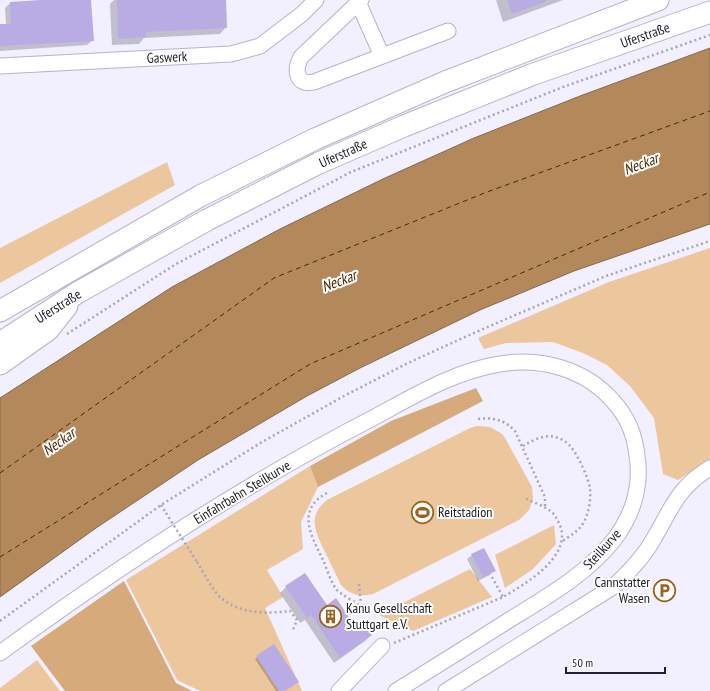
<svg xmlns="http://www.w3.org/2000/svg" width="710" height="691" viewBox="0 0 710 691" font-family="'PT Sans Narrow',sans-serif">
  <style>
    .green { fill: #ecc69d }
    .forest { fill: #d6aa7a }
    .water { fill: #b3885a; stroke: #88694c }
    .shadow { fill: #0003 }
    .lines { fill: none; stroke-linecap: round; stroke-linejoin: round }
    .ferry { stroke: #482b03; stroke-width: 1; stroke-dasharray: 5 4; stroke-linecap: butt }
    .building { fill: #b9abe4 }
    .minor-casing { stroke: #b7b2cb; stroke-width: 17 }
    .highway-casing { stroke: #b7b2cb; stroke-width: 23 }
    .path { stroke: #a9a6b4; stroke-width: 2.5; stroke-dasharray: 2 3; stroke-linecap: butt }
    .minor { stroke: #fff; stroke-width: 15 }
    .highway { stroke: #fff; stroke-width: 21 }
    .path-bridge { stroke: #a9a6b4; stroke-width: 2.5; stroke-dasharray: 2 3; stroke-linecap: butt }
    .labels { text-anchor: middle; stroke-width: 4; stroke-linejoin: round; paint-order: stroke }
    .street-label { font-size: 14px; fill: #22202a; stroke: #fefefe }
    .poi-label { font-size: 14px; fill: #22202a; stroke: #fefefe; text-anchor: start }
    .water-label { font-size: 15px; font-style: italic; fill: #482b03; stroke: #fefefe }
  </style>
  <rect width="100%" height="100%" fill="#f2effe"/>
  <path class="green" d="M167,162L175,185L0,283V248Z
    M710,248V460L678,480L663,474L654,418L630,386L607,365L583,353L553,342L506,343L484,349L478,338L609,282Z
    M477,426L490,427L502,434L505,438L532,487L533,498L529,510L519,520L373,594C360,597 350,595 341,585C336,575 331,564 326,554C316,533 306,517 327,500L470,428Z
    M310,466L318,487L301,522L303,549L267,570L283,597L265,608L302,691H200L177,680L126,580Z
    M554,525L556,544L533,569L505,588L495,555Z
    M470,569L492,597L413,631L379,615Z
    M37,660L60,691H0V688Z"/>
  <path class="forest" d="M476,388L483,401L318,487L310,466L391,421Z
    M124,581L176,683L192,691H65L31,646Z"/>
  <path class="water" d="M710,48V224L574,271L480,310L360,368L307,396L198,460L96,528L0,597V398L172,287L280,229L385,178L474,138L580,96Z"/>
  <path class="shadow" d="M58,0H90L93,40L87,45L0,51V26L6,25L5,8L10,3Z
    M114,0H225L226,27L220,34L144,38L139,44L112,45L110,4Z
    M496,0H563L503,22Z
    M472,555L494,570L490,575L478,581L467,559Z
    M286,587L327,606L355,627L371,635L365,641L334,663L305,620L300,623L280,593Z
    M274,646L284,691H276L255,659Z"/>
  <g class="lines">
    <path class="ferry" d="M0,473L274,278L487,192L710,111
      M0,557L310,364L710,192"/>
  </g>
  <path class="building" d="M41,0H91L94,41L0,46V24H11L10,2Z
    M117,0H226L227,28L146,32V37L118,39Z
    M507,0H546L547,1L512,14Z
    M484,548L496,571L483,577L471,554Z
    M305,573L327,605L336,598L355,626L363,621L372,635L340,658L311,615L307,618L285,586Z
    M274,644L299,682L285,691H279L256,656Z"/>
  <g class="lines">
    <defs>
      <path id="minor" d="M361,0L301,57C294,70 296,86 314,82L448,31
        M358,2L382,56
        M0,66L231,54L260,46L302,14L316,0
        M0,653C118,567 241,486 371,419C412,397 454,371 500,364C541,357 585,369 613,401C627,416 635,436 637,456C642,487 632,517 613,541C586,575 543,599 506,622C470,645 433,668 396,691
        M339,691L382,646
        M446,691L613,587C627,574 640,561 650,545C670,513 675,489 710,468"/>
      <path id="highway" d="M0,311L200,196L315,139L445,82L658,0
        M0,343L77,293L207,220L319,163L404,126L531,75L710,12
        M0,364L48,330L67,306"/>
    </defs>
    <use href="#minor" class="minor-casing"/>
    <use href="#highway" class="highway-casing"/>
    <path class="path" d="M67,334L176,264L351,172L563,87L710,35
      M478,419C493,417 505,420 515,431L545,497V508
      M523,446C532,441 543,434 555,437C560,438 567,442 570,446C578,455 588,477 590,488C591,499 589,512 584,522C579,531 570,536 561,542
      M327,493C295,510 312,537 323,560C327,569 330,580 336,589C340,594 355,602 361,606
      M161,505L166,513
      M197,562C204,573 210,586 219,596C237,614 267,614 290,611L297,620L292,632
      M492,577L503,597
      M359,584L361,605
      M0,621L161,505L262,442L344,396L408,363L476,332L606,276L710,241
      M394,643L503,597C525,584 569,559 561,528C559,522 556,517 552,512C544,506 533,502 524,498"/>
    <use href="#minor" class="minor"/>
    <use href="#highway" class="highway"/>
    <path class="path-bridge" d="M166,513L197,562"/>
  </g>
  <defs>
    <symbol id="stadium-ring" viewBox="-11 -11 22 22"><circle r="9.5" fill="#fefefe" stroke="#99631c" stroke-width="1.5"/><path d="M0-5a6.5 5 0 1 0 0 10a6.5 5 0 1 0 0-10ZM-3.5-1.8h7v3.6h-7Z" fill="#99631c"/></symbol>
    <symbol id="parking-ring" viewBox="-11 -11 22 22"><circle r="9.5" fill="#fefefe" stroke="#99631c" stroke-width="1.5"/><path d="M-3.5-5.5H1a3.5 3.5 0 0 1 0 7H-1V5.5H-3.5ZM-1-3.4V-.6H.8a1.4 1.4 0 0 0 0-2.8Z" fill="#99631c"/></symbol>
    <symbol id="building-ring" viewBox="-11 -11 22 22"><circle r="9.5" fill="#fefefe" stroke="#99631c" stroke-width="1.5"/><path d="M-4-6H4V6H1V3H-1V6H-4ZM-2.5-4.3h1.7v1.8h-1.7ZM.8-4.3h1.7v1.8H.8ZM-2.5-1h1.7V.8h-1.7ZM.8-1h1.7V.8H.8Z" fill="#99631c"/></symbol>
  </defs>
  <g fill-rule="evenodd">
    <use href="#stadium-ring" x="410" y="500" width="25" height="25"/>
    <use href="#parking-ring" x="652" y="578" width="25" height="25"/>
    <use href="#building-ring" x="318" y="604" width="25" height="25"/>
  </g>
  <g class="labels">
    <g class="street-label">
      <text transform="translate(645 35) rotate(-19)" y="5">Uferstraße</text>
      <text transform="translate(167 57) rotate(-3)" y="5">Gaswerk</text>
      <text transform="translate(343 153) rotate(-24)" y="5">Uferstraße</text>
      <text transform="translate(58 306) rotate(-32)" y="5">Uferstraße</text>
      <text transform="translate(242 492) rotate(-31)" y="5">Einfahrbahn Steilkurve</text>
      <text transform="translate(602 549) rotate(-48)" y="5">Steilkurve</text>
    </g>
    <g class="poi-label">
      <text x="438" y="517">Reitstadion</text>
      <text x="650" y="587" text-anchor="end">Cannstatter<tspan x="650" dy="16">Wasen</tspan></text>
      <text x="346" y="613">Kanu Gesellschaft<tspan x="346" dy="16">Stuttgart e.V.</tspan></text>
    </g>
    <g class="water-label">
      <text transform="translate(641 164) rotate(-21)" y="5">Neckar</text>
      <text transform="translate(339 281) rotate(-21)" y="5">Neckar</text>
      <text transform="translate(59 442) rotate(-35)" y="5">Neckar</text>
    </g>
  </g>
  <path d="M566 667v6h99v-6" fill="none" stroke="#22202a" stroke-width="2"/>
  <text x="572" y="667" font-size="12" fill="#22202a" stroke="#fefefe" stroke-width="3" paint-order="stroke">50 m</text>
</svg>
